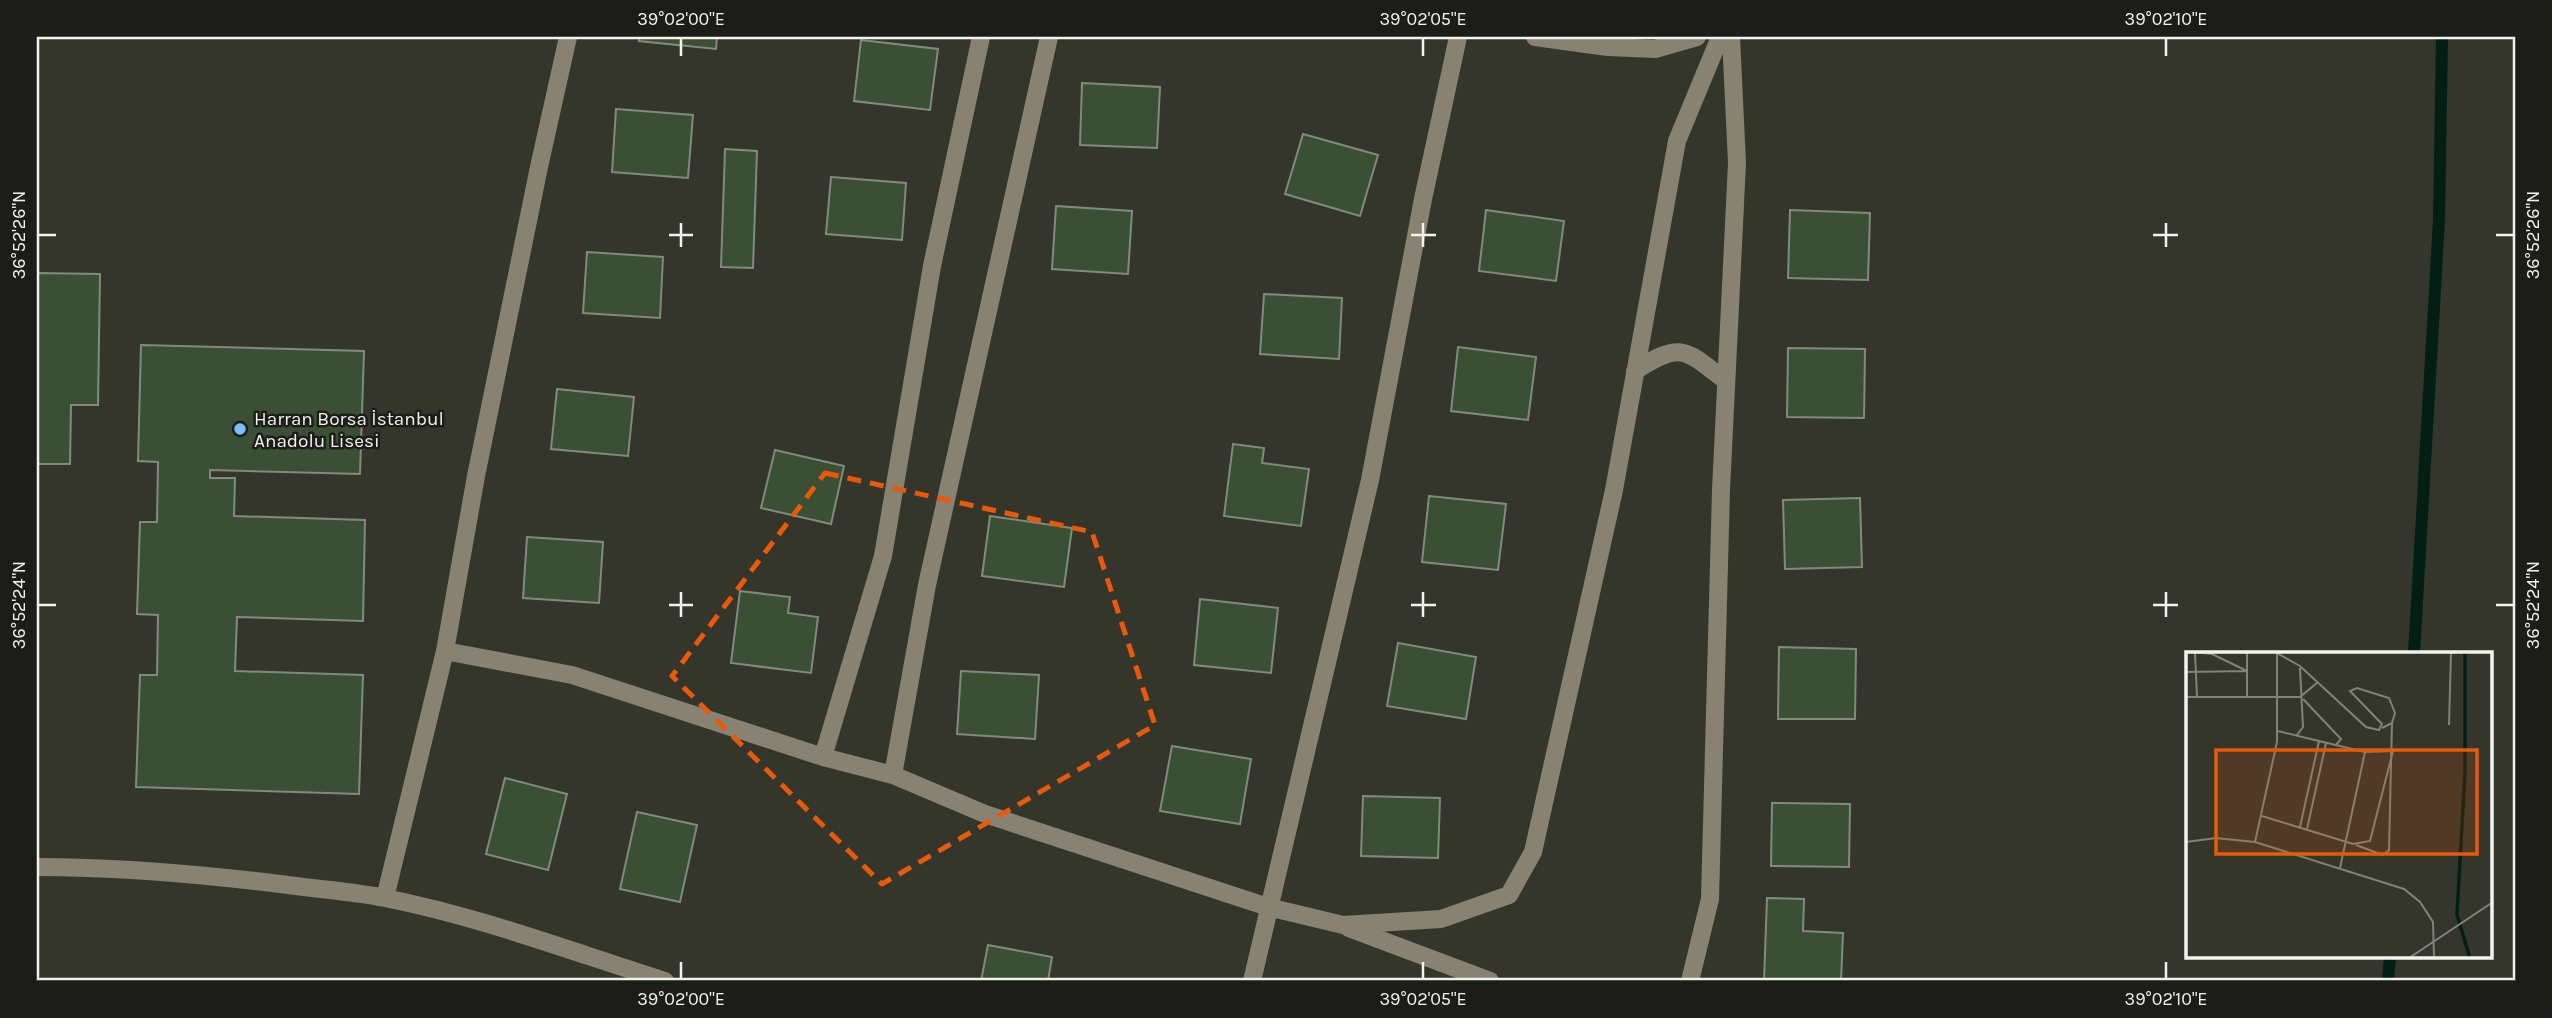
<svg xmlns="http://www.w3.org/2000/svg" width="2552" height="1018" viewBox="0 0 2552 1018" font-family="Karla,sans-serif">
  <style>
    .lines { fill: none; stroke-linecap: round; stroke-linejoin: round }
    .stream { stroke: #031e13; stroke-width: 12 }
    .building { fill: #3b4f35; stroke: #828a80; stroke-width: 2 }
    .minor { stroke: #888273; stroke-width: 18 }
    .marked { fill: none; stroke: #e8590c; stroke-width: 5; stroke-dasharray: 14 9; stroke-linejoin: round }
    .ticks { fill: none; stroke: #f2f3ec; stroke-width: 2.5 }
    .poi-dot { fill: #76c0f7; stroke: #1c1d18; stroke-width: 2.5 }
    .labels { text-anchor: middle; stroke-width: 5; stroke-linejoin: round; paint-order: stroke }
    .poi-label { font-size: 19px; fill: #f2f3ec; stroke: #1c1d18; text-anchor: start }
    .inset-river { fill: none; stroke: #031e13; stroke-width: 3.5 }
    .inset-road { fill: none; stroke: #818278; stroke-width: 2 }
    .view { fill: #e8590c; fill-opacity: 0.15; stroke: #e8590c; stroke-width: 3.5 }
    .inset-edge { fill: none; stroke: #f2f3ec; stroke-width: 3.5 }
    .neatline { fill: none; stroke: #f2f3ec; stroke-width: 2.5 }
    .ticks-label { font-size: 18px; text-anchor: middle; fill: #f2f3ec }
  </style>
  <rect width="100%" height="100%" fill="#35362b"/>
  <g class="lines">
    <path class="stream" d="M2414,654L2439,220L2442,37
      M2388,981L2390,957"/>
  </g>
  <path class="building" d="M639,37H717L716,49L639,41Z
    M861,40L938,49L930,110L854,101Z
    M1082,83L1160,87L1157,148L1080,145Z
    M616,109L693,115L688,178L612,172Z
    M1303,134L1378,155L1360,216L1285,194Z
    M725,149L757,151L753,268L721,267Z
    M831,177L906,183L902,240L826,234Z
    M1056,206L1132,211L1128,274L1052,269Z
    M1486,210L1564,221L1556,281L1479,271Z
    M1790,210L1870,213L1868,280L1788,278Z
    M587,252L663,257L660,318L583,313Z
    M37,273L100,274L98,405H71L70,464H37Z
    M1264,294L1342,298L1339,359L1260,354Z
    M141,345L364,351L360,474L210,470V478H235L234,516L365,520L363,621L237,617L235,671L363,675L359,794L136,787L140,675H157L158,615L137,614L140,522H157L158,462L138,461Z
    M1458,347L1536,357L1528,420L1451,411Z
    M1788,348L1865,349L1864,418L1787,417Z
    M557,389L634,397L628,456L551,449Z
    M1233,444L1264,448L1262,463L1309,469L1301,526L1224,516Z
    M775,450L844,466L831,524L761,508Z
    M1429,496L1506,504L1498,570L1422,562Z
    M1860,498L1862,567L1785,569L1783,500Z
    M990,516L1072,528L1064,587L982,576Z
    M527,537L603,542L599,603L523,598Z
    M740,591L790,597L788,613L818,617L811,673L731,663Z
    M1200,599L1278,608L1271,673L1194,665Z
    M1398,643L1476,657L1466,719L1387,706Z
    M1779,647L1856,649L1855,719H1778Z
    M961,671L1039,675L1035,739L957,734Z
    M1172,746L1251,759L1240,824L1160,811Z
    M505,778L567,794L548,870L486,854Z
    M1363,796L1440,798L1438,858L1361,856Z
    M1772,803L1850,804L1849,867L1771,866Z
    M637,812L697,825L680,902L620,889Z
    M1767,898L1804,899L1803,931L1843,933L1841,981H1764Z
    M988,945L1052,957L1048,981H981Z"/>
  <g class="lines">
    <path class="minor" d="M1535,37L1608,47L1655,49L1697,37
      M1635,371C1682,340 1685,350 1726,381
      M445,651L572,675L823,757L893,775L985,814L1268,907L1343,925L1441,919L1509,895L1533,852L1614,490L1677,141L1720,37
      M823,757L883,556L932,266L981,37
      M893,775L927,585L1049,37
      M37,867C123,867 210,875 296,886C326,890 356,892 385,898C481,917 573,952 665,981
      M385,898L445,651L476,476L539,167L568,37
      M1349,928L1490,981
      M1252,981L1370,480L1423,199L1458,37
      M1690,981L1710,899L1721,490L1737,163L1731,37"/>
  </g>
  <path class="marked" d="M825,473L1092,532L1155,725L882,884L672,676Z"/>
  <path class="ticks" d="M681,38V56M1423,38V56M2166,38V56M681,223V247M1423,223V247M2166,223V247M38,235H56M669,235H693M1411,235H1436M2153,235H2178M2496,235H2514M681,592V617M1423,592V617M2166,592V617M38,605H56M669,605H693M1411,605H1436M2153,605H2178M2496,605H2514M681,962V979M1423,962V979M2166,962V979"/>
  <circle class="poi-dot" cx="240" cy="429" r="7"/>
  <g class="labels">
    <g class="poi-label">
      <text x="254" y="425">Harran Borsa İstanbul<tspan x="254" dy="22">Anadolu Lisesi</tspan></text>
    </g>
  </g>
  <g transform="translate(2186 652)">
    <rect width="306" height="306" fill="#35362b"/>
    <path class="inset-river" d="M279,0V120L271,263L284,306"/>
    <path class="inset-road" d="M61,0V45M89,0L114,14L180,75L193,78L196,72L164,39L171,36L203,46L209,61L206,71L196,76M9,1L11,45M0,20L61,19L26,2L8,0M0,45H114L132,30M117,47L155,87L150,93M263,73L265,0M92,79L133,89L114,175M111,83L117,75L114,16M133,89L179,100L154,216M179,100L207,99M76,164L167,192L184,189L207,99M121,177L140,91M0,190L30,186L69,190L218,237L234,250L247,270L248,306M69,190L91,90V1M170,193L197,203L203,198L206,71M223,306L307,250"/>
    <path class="view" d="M30,98H291V202H30Z"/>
    <rect width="306" height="306" class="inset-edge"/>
  </g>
  <rect width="2552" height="1018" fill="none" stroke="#1c1d18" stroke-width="77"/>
  <rect x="38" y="38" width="2476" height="941" class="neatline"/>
  <g class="ticks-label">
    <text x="681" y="25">39°02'00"E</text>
    <text x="1423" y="25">39°02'05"E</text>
    <text x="2166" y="25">39°02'10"E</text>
    <text transform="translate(19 235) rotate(-90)" y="6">36°52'26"N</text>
    <text transform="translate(2533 235) rotate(-90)" y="6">36°52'26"N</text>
    <text transform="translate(19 605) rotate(-90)" y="6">36°52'24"N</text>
    <text transform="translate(2533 605) rotate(-90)" y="6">36°52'24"N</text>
    <text x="681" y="1005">39°02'00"E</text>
    <text x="1423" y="1005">39°02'05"E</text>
    <text x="2166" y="1005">39°02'10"E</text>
  </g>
</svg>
